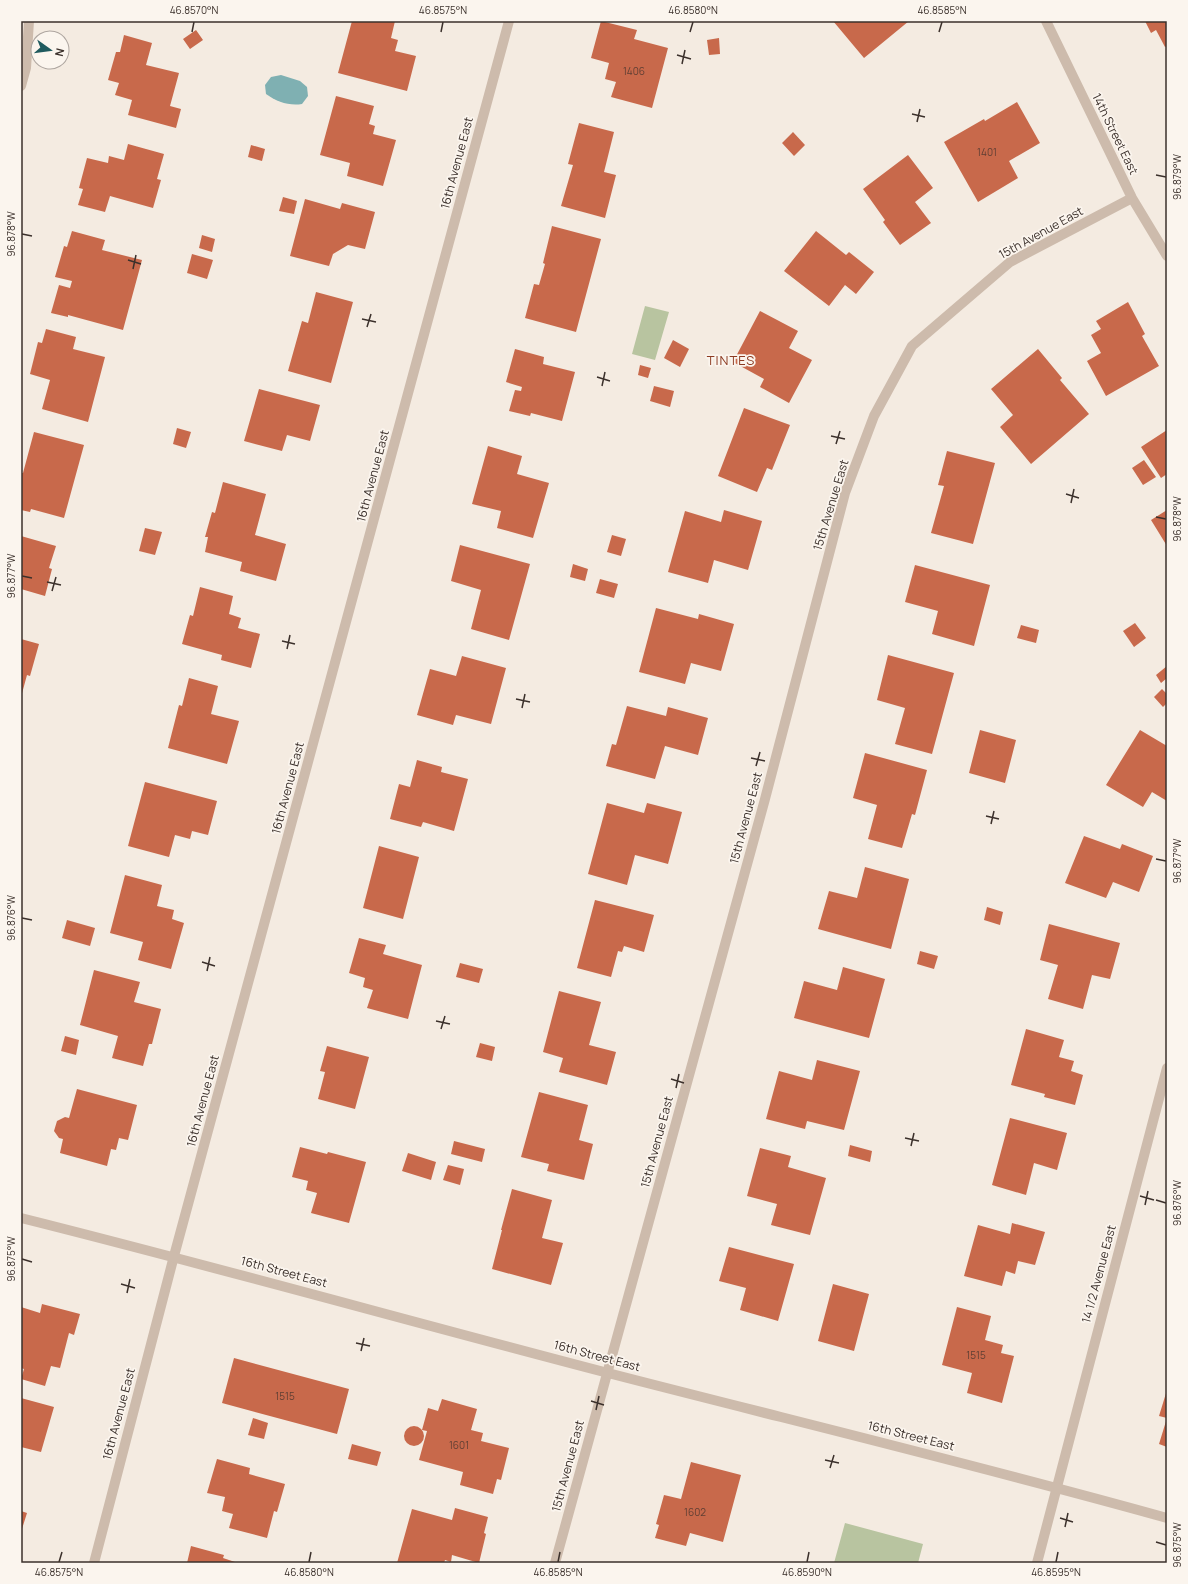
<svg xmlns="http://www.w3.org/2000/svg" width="1188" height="1584" viewBox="0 0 1188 1584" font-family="Manrope,sans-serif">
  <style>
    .green { fill: #b8c4a0 }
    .water { fill: #7fb0b2 }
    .building { fill: #c8694b }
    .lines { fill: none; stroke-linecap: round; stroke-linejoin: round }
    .minor { stroke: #cdbbac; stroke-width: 10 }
    .tertiary { stroke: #cdbbac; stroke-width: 10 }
    .ticks { fill: none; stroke: #3b302b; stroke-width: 1.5 }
    .labels { text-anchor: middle; stroke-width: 3.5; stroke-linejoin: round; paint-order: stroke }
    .number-label { font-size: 10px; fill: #5e3e33 }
    .street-label { font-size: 12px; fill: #3b302b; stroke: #fbf5ee }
    .neighbourhood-label { font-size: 13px; letter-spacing: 1px; fill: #8c3b22; stroke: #fbf5ee }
    .neatline { fill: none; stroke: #3b302b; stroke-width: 1.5 }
    .ticks-label { font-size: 10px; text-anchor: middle; fill: #3b302b }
  </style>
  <rect width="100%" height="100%" fill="#f4ebe1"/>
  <path class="green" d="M645,306L669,312L655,360L632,354Z
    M845,1523L923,1544L918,1563H834Z"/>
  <path class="water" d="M281,75L300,81L307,87L308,96L302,104C289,106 277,102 266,94L265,85L271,77Z"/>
  <path class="building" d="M352,21H395L391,38L398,40L395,51L416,56L407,91L338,73Z
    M601,21L637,30L634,39L668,48L652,108L611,97L616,82L605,79L609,63L591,58Z
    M833,21H909L864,58Z
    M1145,21H1167V46L1165,47L1156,30L1151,33Z
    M196,30L203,40L190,49L183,39Z
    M124,35L152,43L146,65L179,73L170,106L181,109L176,128L128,115L132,100L115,95L119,83L108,80L116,52H120Z
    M719,38L720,54L709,55L707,40Z
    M336,96L374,106L369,124L375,126L373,134L396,140L383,186L347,176L350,163L320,155Z
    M1017,102L1040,143L1009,161L1018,178L978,202L944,142L984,119L985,121Z
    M579,123L614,132L604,172L616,175L605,218L561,206L573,165L568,164Z
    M793,132L805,145L794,156L782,143Z
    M128,144L164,154L157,179L161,180L153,208L110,196L105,212L78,205L83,189L79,188L87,158L108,163L109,156L124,160Z
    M251,145L265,149L262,161L248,157Z
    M908,155L933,188L915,202L931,223L900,245L883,222L885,220L863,189Z
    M283,197L297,201L294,214L279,211Z
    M305,199L340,209L342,203L375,212L365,249L348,245L333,254L329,266L290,256Z
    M552,226L601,239L576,332L525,318L534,284L539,285L545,264L543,263Z
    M72,231L105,240L102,250L142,260L123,330L68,315V317L51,313L59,285L70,288L72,281L55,277L64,246L67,247Z
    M816,231L846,255L849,252L874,272L856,294L845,285L829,306L784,271Z
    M202,235L215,239L212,252L199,248Z
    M192,254L213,260L207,279L187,273Z
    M316,292L353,302L331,383L288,371L302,321L308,323Z
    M1128,302L1145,334L1142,336L1159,366L1106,396L1087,361L1101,353L1091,335L1101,329L1096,321Z
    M760,311L798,331L789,348L812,360L789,403L760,387L764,379L733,362Z
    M46,329L76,337L73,349L105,357L88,422L42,409L50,380L30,374L38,342L42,343Z
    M673,340L689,349L680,367L664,358Z
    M515,349L544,357L543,364L575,372L562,421L531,413L530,416L509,411L515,390L521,391L522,387L506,382Z
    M1038,349L1062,378L1060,380L1089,414L1031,464L1000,427L1013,415L991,389Z
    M640,365L651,368L648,378L638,375Z
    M654,386L674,391L670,407L650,401Z
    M259,389L320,405L310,441L287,435L282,451L244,441Z
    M744,408L790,425L772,470L767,468L757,492L718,476Z
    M177,428L191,432L186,448L173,444Z
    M1167,430V474L1161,478L1141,447Z
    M34,432L84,445L64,518L31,509L30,512L21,510V473H23Z
    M488,446L522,456L517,474L549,483L533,538L497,528L501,511L472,504Z
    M947,451L995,463L973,544L931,533L944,486L938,485Z
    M1144,460L1156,477L1143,485L1132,468Z
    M223,482L266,494L255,535L286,544L276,581L240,571L242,562L205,552L208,537H205L212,512L215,513Z
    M724,510L762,521L748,570L714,560L708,583L668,572L685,511L721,522Z
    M1167,510V546L1151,520Z
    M145,528L162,532L155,555L139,551Z
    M612,535L626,539L621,556L607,552Z
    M21,536L56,546L49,568L52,569L45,596L21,589Z
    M460,545L530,564L509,640L471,629L481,590L451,581Z
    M573,564L588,569L585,581L570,577Z
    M915,565L990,585L974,646L932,634L938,611L905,602Z
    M600,579L618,584L614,598L596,593Z
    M200,587L233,596L229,614L241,618L238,628L260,634L251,668L221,660L222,655L182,644L190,615L193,616Z
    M656,608L698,619L699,614L734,624L721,671L691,663L685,684L639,672Z
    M1135,623L1146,638L1134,647L1123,631Z
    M1021,625L1039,630L1036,643L1017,638Z
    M21,639L39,644L30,676L27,675L21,697Z
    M888,655L954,673L932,754L895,744L905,708L877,700Z
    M462,656L506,668L491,724L456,715L453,725L417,715L430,669L456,676Z
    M1167,666V678L1161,683L1156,675Z
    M189,678L218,686L211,714L239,721L227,764L168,748L179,705L182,706Z
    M1162,689L1167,694V703L1163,707L1154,697Z
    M627,706L666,716L668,707L708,718L698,755L665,746L655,779L606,766L612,744L616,745Z
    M980,730L1016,740L1005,783L969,773Z
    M1140,730L1167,746V801L1152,792L1143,807L1106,785Z
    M865,753L927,770L915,815L912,814L902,848L868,839L877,805L853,798Z
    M417,760L442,767L441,772L468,779L454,831L423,822L421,827L390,819L399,784L410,787Z
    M145,782L217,801L208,835L192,831L190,839L175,835L169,857L128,846Z
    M607,803L644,813L647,803L682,812L668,864L635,855L627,885L588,874Z
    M1084,836L1120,849L1122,844L1153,856L1139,892L1113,882L1106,898L1065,883Z
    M379,846L419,857L403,919L363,908Z
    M865,867L909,879L891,949L818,929L829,891L857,898Z
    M125,875L162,885L157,906L174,910L172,919L184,923L171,969L138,960L143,942L110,933Z
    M595,900L654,915L644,952L624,946L622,952L618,951L611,977L577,968Z
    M987,907L1003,912L1000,925L984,920Z
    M67,920L95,928L90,946L62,938Z
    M1049,924L1120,943L1110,979L1092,975L1083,1009L1048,999L1058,965L1040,960Z
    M359,938L386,945L383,954L422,965L408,1019L367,1008L373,990L363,987L365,978L349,973Z
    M920,951L938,956L934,969L917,964Z
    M460,963L483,969L479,983L456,977Z
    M843,967L885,979L869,1038L794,1018L804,981L837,990Z
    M94,970L140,982L134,1002L161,1009L152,1044H149L143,1066L112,1058L118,1036L80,1025Z
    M559,991L601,1002L589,1045L616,1052L607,1085L559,1072L563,1058L543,1052Z
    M1026,1029L1064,1040L1059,1057L1074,1061L1071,1071L1083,1075L1075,1105L1044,1097L1045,1094L1011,1085Z
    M65,1036L79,1040L76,1055L61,1051Z
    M480,1043L495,1047L492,1061L476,1057Z
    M327,1046L369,1057L355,1109L318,1099L325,1072L320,1071Z
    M817,1060L860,1071L844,1130L807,1121L805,1129L766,1119L779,1071L812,1080Z
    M77,1089L137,1105L128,1140L119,1138L116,1150L111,1149L107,1166L60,1153L63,1139L59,1138L54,1131L57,1121L65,1117L69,1118Z
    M539,1092L588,1105L579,1140L593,1144L584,1180L547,1171L549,1164L521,1157Z
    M1010,1118L1067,1133L1057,1170L1034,1163L1026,1195L992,1185Z
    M454,1141L485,1149L482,1162L451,1154Z
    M850,1145L872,1151L870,1162L848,1156Z
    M300,1147L327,1154L328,1152L366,1162L349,1223L311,1213L317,1193L306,1190L308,1181L292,1177Z
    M760,1148L791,1156L788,1167L826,1178L810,1235L771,1225L777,1204L747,1196Z
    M408,1153L436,1162L431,1180L402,1171Z
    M448,1165L464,1169L460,1185L443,1180Z
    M512,1189L552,1200L542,1238L563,1243L551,1285L492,1269L502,1230H501Z
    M1012,1223L1045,1232L1035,1265L1018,1261L1015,1274L1006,1271L1002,1286L964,1276L978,1225L1010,1234Z
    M729,1247L794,1264L778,1321L740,1310L746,1288L719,1281Z
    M833,1284L869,1294L854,1351L818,1341Z
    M42,1304L80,1314L74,1335L69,1333L60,1368L51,1366L45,1386L21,1379L24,1369L21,1368V1307L40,1313Z
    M957,1307L991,1316L985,1340L1003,1345L1001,1353L1014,1356L1002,1403L967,1393L972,1373L942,1365Z
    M234,1358L349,1389L337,1434L222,1403Z
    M1167,1390V1418L1159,1416Z
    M21,1398L54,1407L41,1452L21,1447Z
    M442,1399L477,1409L471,1430L483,1433L481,1441L509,1448L501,1480L497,1479L493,1494L460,1485L463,1472L419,1460L427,1431L422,1430L428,1408L438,1411Z
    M253,1418L268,1423L264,1439L248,1435Z
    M1167,1418V1447L1159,1444Z
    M404 1436a10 10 0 1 1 20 0a10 10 0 1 1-20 0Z
    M352,1444L381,1452L377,1466L348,1459Z
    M217,1459L250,1468L249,1474L285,1484L277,1512L274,1511L267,1538L229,1528L233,1514L222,1511L225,1497L207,1493Z
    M691,1462L741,1475L723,1542L690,1533L686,1546L655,1538L659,1525L656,1524L664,1495L681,1499Z
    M455,1508L488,1517L484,1533L486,1534L479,1563L452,1555L451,1562L445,1560L444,1563H397L412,1509L452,1520Z
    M21,1511L27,1513L21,1532Z
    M191,1546L224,1555L223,1558L238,1563H187Z"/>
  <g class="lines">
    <path class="minor" d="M1046,21L1132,198L1167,256
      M21,86L26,68L29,21
      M94,1563L174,1256L509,21
      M555,1563L765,799L845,493L874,416L912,346L1010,262L1132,198
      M1037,1563L1167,1068"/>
    <path class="tertiary" d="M21,1218C217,1267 412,1322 608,1373C794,1421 981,1466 1167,1518"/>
  </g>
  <path class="ticks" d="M192,32L194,22M441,32L443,22M690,32L693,22M939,32L942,22M677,55L691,59M682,64L685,50M912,114L925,117M917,122L920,109M1156,175L1166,177M22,234L32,236M128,260L141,264M133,269L136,255M362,319L376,322M367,327L371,314M597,377L610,381M602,386L605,372M831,436L845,439M836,444L840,431M1066,494L1079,498M1071,503L1074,489M1156,517L1166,519M22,576L32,578M47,582L61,585M52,591L56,577M282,641L295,644M287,649L290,635M516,699L530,702M522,708L525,694M751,758L765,761M756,766L760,752M986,816L999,819M991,824L994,811M1156,859L1166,861M22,918L32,920M202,962L215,966M207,971L210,957M436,1021L450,1024M441,1029L445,1016M671,1079L684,1083M676,1088L679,1074M905,1138L919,1141M911,1146L914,1133M1140,1196L1154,1200M1156,1200L1166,1203M1145,1205L1148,1191M22,1259L32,1262M121,1284L135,1288M127,1293L130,1279M356,1343L370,1346M361,1351L364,1338M591,1401L604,1405M596,1410L599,1396M825,1460L839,1463M830,1468L834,1455M1060,1518L1073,1522M1065,1527L1068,1513M1156,1542L1166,1545M59,1562L62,1552M309,1562L311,1552M558,1562L560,1552M807,1562L809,1552M1056,1562L1058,1552"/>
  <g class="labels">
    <g class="number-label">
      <text x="634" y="75">1406</text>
      <text x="987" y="156">1401</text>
      <text x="976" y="1359">1515</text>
      <text x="285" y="1400">1515</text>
      <text x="459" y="1449">1601</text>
      <text x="695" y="1516">1602</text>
    </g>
    <g class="street-label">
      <text transform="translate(1115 134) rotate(64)" y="4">14th Street East</text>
      <text transform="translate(457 163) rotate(-75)" y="4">16th Avenue East</text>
      <text transform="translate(1041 233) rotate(-29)" y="4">15th Avenue East</text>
      <text transform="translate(373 476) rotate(-75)" y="4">16th Avenue East</text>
      <text transform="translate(831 505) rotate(-73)" y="4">15th Avenue East</text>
      <text transform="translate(288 788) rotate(-75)" y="4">16th Avenue East</text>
      <text transform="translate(746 818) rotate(-75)" y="4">15th Avenue East</text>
      <text transform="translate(203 1101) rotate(-75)" y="4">16th Avenue East</text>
      <text transform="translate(657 1142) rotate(-75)" y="4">15th Avenue East</text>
      <text transform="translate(284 1272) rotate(15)" y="4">16th Street East</text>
      <text transform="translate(1099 1274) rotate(-75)" y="4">14 1/2 Avenue East</text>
      <text transform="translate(597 1356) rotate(15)" y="4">16th Street East</text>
      <text transform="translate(119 1414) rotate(-75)" y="4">16th Avenue East</text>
      <text transform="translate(911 1436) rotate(14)" y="4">16th Street East</text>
      <text transform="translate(568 1466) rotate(-75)" y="4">15th Avenue East</text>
    </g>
    <g class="neighbourhood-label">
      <text x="731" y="365">TINTES</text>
    </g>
  </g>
  <rect width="1188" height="1584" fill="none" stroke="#fbf5ee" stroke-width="44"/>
  <g transform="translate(50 50) rotate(104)"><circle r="19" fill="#fbf5ee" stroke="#aea6a0"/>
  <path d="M0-3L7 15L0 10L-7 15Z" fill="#1f5a5e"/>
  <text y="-6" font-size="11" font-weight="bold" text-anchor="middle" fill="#3b302b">N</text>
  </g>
  <rect x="22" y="22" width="1144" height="1540" class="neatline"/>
  <g class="ticks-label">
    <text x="194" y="14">46.8570°N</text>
    <text x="443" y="14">46.8575°N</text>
    <text x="693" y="14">46.8580°N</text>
    <text x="942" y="14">46.8585°N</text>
    <text transform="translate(1177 177) rotate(-90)" y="4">96.879°W</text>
    <text transform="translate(11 234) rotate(-90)" y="4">96.878°W</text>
    <text transform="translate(1177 519) rotate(-90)" y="4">96.878°W</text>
    <text transform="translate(11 576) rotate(-90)" y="4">96.877°W</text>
    <text transform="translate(1177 861) rotate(-90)" y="4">96.877°W</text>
    <text transform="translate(11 918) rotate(-90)" y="4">96.876°W</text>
    <text transform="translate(1177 1203) rotate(-90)" y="4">96.876°W</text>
    <text transform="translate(11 1259) rotate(-90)" y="4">96.875°W</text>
    <text transform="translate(1177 1545) rotate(-90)" y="4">96.875°W</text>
    <text x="59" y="1576">46.8575°N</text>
    <text x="309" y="1576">46.8580°N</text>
    <text x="558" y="1576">46.8585°N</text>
    <text x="807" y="1576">46.8590°N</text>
    <text x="1056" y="1576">46.8595°N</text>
  </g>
</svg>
